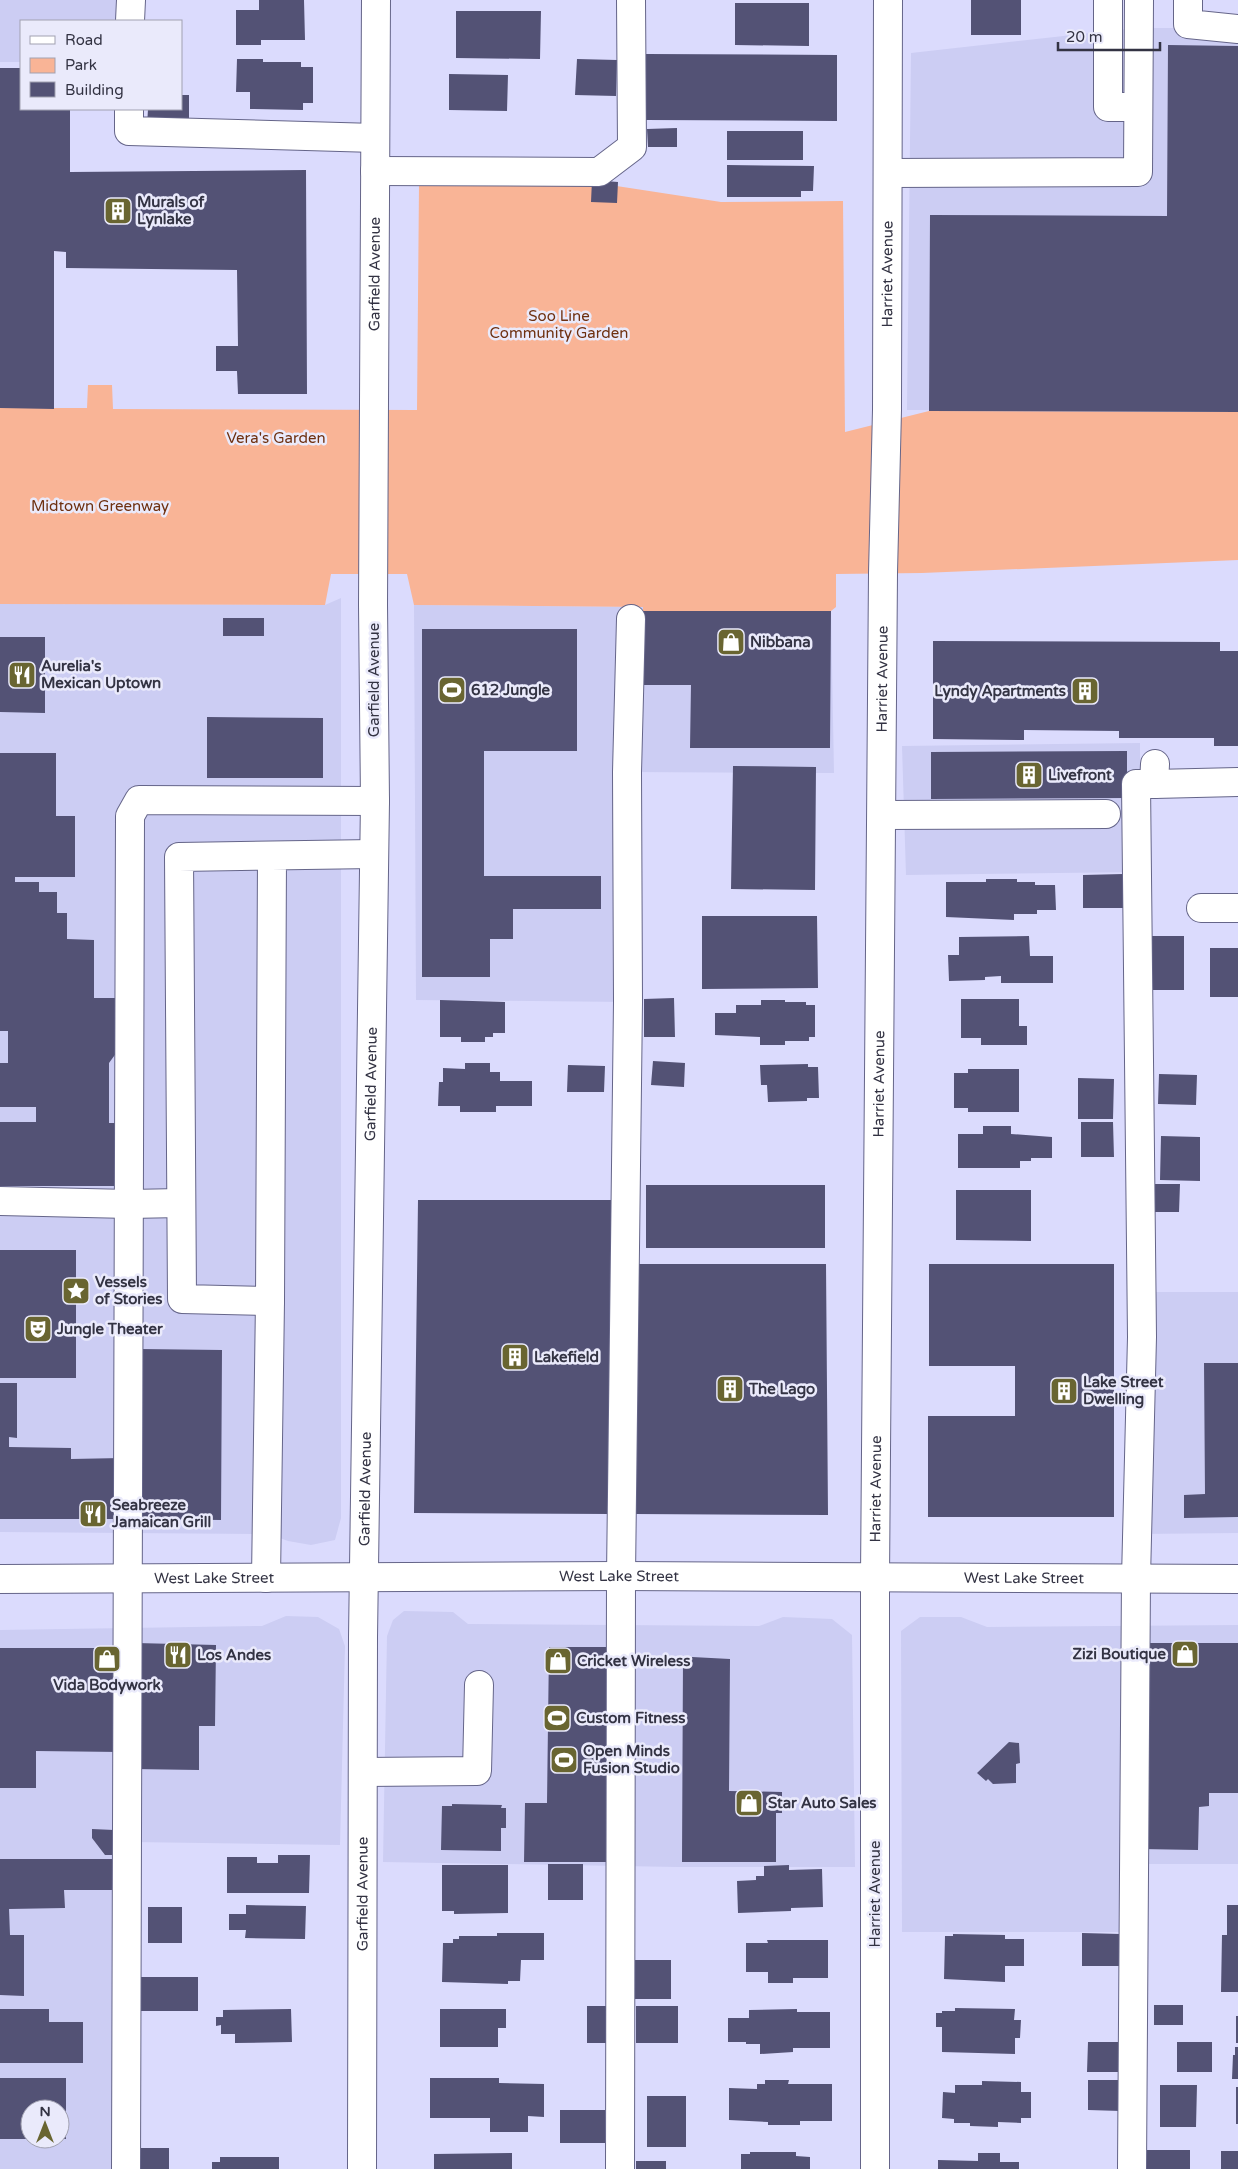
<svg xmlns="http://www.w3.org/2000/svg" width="1238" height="2169" viewBox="0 0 1238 2169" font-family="'Varela Round',sans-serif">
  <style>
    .built { fill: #cccdf3; fill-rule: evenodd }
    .green { fill: #f9b496 }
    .building { fill: #535275 }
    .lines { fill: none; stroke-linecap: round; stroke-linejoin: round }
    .minor-casing { stroke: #656589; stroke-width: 30 }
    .major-casing { stroke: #656589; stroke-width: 30 }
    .minor { stroke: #fff; stroke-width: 28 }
    .major { stroke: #fff; stroke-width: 28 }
    .labels { text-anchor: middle; stroke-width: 5; stroke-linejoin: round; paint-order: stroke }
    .poi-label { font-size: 15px; font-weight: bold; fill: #333343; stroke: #eaeafb; text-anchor: start }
    .street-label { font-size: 15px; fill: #333343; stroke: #eaeafb }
    .park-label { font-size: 15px; fill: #6e3010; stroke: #eaeafb }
  </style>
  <rect width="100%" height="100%" fill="#dbdbfd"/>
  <path class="built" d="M0,0H145V21H21V62H0Z
    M1136,28H1238V411L907,410L911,53Z
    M341,598V1518L335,1540L311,1545L288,1541L269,1534L0,1532V604L325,605Z
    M414,605L631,607H643L644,611H831L834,773L627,772L628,1002L416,1000Z
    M1140,743V872L906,875L902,746Z
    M1143,1292H1238V1533L1140,1534Z
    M404,1611L453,1612L468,1624L759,1626L783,1617L832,1619L852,1635L855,1867H678L383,1862L387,1636L393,1620Z
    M286,1616L318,1617L339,1629L345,1646L340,1845L132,1842L127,2169H0V1630L262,1626ZM30,2109H60V2139H30Z
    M920,1617H961L987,1627L1238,1625V1864H1129L1127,1932H902L901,1631Z"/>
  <path class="green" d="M419,185H610L721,202L843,201L845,432L929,411L1238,412V560L922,573L836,574V607L831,611H643V607L414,605L407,574H331L325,605L0,604V408H87L88,385H112L113,409L417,410Z"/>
  <path class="building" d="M259,0H304L305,40H261V45H236V10H259Z
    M971,0H1021V35H971Z
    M735,3H809V46L735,45Z
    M456,11H541L540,59L456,58Z
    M1168,45L1238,46V412L929,411L930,215L1167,216Z
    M646,54L837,55V121L646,120Z
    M237,59H263V62H301V67H313V103H303V110L250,109V92H236Z
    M577,59L617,60L616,96L575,95Z
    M0,68H21V109H70V172L306,170L307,394H238L237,371H216V346H238L237,270L66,268V252L54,251V409L0,408Z
    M449,74L508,75L507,111L449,110Z
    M181,95H189V127L147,126L148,109H181Z
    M677,128V147H648L647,129Z
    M727,131H803V160H727Z
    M727,165L814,166L813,191H801V197H727Z
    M592,180L618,182L617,203L591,202Z
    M643,611H831L830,748H690L691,685H643Z
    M223,618H264V636H223Z
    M422,629H577V751H484V876H601V909H513V939H490V977H422Z
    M0,637H45V713L0,712Z
    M933,641L1220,642V651H1238V746H1214V738H1119V731L1024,730V740L933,739Z
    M207,717L323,718V778H207Z
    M1127,751V798L931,799V752Z
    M0,753H56V816H75V877H15V882H39V892H57V913H67V939L94,940V998H117V1052L109,1063V1123H116V1186H0V1122H36V1107H0V1063H8V1031H0Z
    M733,766L816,767L815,890L731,889Z
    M1123,874V908H1083V875Z
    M986,879H1017V882H1035V885H1055L1056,910H1037V914H1014V920L946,917V882H986Z
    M702,916H817L818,988L702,989Z
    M1029,936L1030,956H1053V983H1001V976L985,977V980L949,981L948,955H959V937Z
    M1144,936H1184V990H1144Z
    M1210,948H1238V997H1210Z
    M674,998L675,1037H644V999Z
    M961,999H1019V1026H1027V1045H981V1038H961Z
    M440,1000L505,1002V1033H493V1037H485V1042H461V1037H440Z
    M761,1000H785V1002H806V1005H815V1037H809V1041H785V1045H760V1037L715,1035V1013H736V1005H761Z
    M653,1061L685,1063L684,1087L651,1085Z
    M465,1063H490V1072H500V1081H532V1106H496V1112H460V1106H438L439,1082H443V1068L465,1069Z
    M808,1064V1067H818L819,1098H807V1101L768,1102L767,1085H761L760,1065Z
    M568,1065L605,1066L604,1092H567Z
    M968,1069H1019V1112H968V1108H954V1073H968Z
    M1159,1074L1197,1075L1196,1105L1158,1104Z
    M1078,1078L1114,1079L1113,1119H1078Z
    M1081,1122H1113L1114,1157H1081Z
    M983,1126H1011V1134L1052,1137V1158H1031V1161H1020V1168H958V1134H983Z
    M1161,1136L1200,1137V1181L1160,1180Z
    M1151,1184H1180L1179,1212H1151Z
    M646,1185H825V1248H646Z
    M956,1190H1031V1241L956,1240Z
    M418,1200H616L611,1514L414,1513Z
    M0,1250H76V1378H0Z
    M634,1264H826L828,1515L634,1514Z
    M929,1264H1114V1517H928V1416H1015V1366H929Z
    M140,1349L222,1350L221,1520L139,1519Z
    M1204,1363H1238V1517L1184,1518V1495L1205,1494Z
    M0,1383H17V1438L9,1437V1447L71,1448V1459L122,1458V1519H0Z
    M136,1643L216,1645L215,1726H199V1770L134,1769Z
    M1142,1643H1238V1793H1209V1806L1199,1807L1198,1850L1141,1849Z
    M549,1647H614L612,1862H524L525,1803H547Z
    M0,1648H120V1752L36,1751V1788H0Z
    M692,1657L730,1659L729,1791L782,1792V1813H776V1862H682L683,1659H692Z
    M1009,1742L1019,1743L1020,1763L1016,1764V1783L993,1784L988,1779L986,1781L977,1773Z
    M452,1804L502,1805L501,1808H506V1828H501V1851L441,1850L442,1806H452Z
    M92,1829L114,1830V1855H105L92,1838Z
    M278,1855H310L309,1893H227V1857H257V1863H278Z
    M0,1859H118V1890H64L65,1908L9,1909L10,1935H24V1996L0,1995Z
    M548,1864H583V1900H548Z
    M442,1865H508V1913L454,1914V1911H442Z
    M789,1865V1870L822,1869L823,1907L791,1908V1911L738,1913L737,1881L756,1880V1876H764V1866Z
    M246,1905L306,1906L305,1939L245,1938L246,1930H229V1914H246Z
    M1227,1905H1238V1992H1221L1222,1935H1227Z
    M148,1907H182V1943H148Z
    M497,1933H544V1960H521L520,1981H508V1984L442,1982L443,1943H453V1939H459V1936H497Z
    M1082,1933L1120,1934L1119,1966H1082Z
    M953,1934L1005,1935V1939H1024V1966H1005V1982L944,1979L945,1936H953Z
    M767,1940H828V1978H793V1983H768V1972H746V1943H768Z
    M630,1960H671V1999H630Z
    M134,1977H198V2011H134Z
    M1154,2005H1183V2025H1154Z
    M587,2006H612V2043H587Z
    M636,2006H678V2043H636Z
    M955,2008L1015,2009L1014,2020H1021L1020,2038H1015V2054L942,2052V2027H936V2013H942V2011H955Z
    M0,2009H49V2022H83V2063H0Z
    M291,2009L292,2042L235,2043V2034H221V2025L216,2026V2017H223V2010Z
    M440,2009H506V2028H498V2047H440Z
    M797,2009V2012H830V2048H793V2052L760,2054V2044H746V2042H728V2018H749V2010Z
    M1236,2016H1238V2043H1236Z
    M1088,2042H1120V2072H1087Z
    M1177,2042H1212V2072H1177Z
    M1235,2047H1238V2079H1232L1233,2055H1235Z
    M0,2078H66V2139H60V2109H30V2139H0Z
    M430,2078H499V2083L544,2084V2117L528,2116V2132H490V2118H430Z
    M765,2080H789L788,2084H832V2121H800V2125H768V2122L729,2120V2088L757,2089V2084H765Z
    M1088,2080H1121V2111L1088,2110Z
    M982,2081L1021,2082V2092H1031V2118H1021V2123L998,2122V2127L970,2126V2123H954V2119L942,2118L943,2092L955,2093V2085H982Z
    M1160,2085H1197L1196,2127H1160Z
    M1236,2087H1238V2124H1236Z
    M647,2096H686V2147H647Z
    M560,2110H605V2143H560Z
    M132,2148H169V2169H132Z
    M1145,2150H1190V2169H1145Z
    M1221,2151H1238V2169H1221Z
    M750,2152H796V2156L810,2157V2169H741V2154H750Z
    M512,2153V2169H434V2154Z
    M978,2153H1000V2162H1019V2169H938V2160L978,2161Z
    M220,2157H279V2169H212V2162H220Z
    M636,2161H666V2169H636Z"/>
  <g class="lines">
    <defs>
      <g id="minor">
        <path d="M1108,0V107H1138"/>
        <path d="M1188,0V24L1238,29"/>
        <path d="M130,21L131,0"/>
        <path d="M129,109V131L375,138"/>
        <path d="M375,171L599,172L632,147L631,0"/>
        <path d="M889,173L1138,172L1139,0"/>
        <path d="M1154,784L1238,782"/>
        <path d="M882,815L1106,814"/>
        <path d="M272,856L270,1301L182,1299L179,857L374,854"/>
        <path d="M1201,908H1238"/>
        <path d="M0,1201L129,1204L181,1203"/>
        <path d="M266,1578L270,1301"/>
        <path d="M364,1772L477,1771L479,1685"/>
        <path d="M126,2169L130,816L139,800L375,801"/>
        <path id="s1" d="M362,2169L363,1637L375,801L373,605L376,0"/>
        <path d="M620,2169L621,1576L628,1002L627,772L631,619"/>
        <path id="s2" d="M875,2169V1578L883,573L887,410L888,0"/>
        <path d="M1132,2169L1136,1578L1142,1337L1136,784H1154L1155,764"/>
      </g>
      <g id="major">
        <path id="s3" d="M0,1579L621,1576L1238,1579"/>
      </g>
    </defs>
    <use href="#minor" class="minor-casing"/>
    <use href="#major" class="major-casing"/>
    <use href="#minor" class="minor"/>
    <use href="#major" class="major"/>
  </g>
  <defs>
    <symbol id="building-square" viewBox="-11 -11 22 22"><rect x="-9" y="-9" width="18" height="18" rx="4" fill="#696531" stroke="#eaeafb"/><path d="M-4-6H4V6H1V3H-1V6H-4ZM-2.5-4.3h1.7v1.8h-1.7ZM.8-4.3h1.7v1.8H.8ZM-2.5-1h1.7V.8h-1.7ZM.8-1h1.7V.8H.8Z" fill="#fff"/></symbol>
    <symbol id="shop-square" viewBox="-11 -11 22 22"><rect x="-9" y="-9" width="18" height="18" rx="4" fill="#696531" stroke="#eaeafb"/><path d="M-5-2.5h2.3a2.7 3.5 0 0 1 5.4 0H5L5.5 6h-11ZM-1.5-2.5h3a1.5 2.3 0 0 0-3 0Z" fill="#fff"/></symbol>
    <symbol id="restaurant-square" viewBox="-11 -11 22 22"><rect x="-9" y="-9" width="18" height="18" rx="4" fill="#696531" stroke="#eaeafb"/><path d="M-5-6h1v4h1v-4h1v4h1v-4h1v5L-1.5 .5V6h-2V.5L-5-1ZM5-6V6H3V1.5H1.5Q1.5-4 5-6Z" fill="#fff"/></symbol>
    <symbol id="stadium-square" viewBox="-11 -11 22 22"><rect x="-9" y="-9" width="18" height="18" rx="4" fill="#696531" stroke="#eaeafb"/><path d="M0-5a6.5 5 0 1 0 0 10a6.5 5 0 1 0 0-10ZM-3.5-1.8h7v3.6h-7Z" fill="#fff"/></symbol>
    <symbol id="sight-square" viewBox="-11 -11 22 22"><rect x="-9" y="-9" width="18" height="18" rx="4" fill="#696531" stroke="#eaeafb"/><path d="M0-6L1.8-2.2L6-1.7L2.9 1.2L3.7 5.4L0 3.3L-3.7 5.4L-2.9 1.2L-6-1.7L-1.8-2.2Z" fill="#fff"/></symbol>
    <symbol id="theatre-square" viewBox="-11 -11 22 22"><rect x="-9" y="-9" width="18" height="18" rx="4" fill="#696531" stroke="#eaeafb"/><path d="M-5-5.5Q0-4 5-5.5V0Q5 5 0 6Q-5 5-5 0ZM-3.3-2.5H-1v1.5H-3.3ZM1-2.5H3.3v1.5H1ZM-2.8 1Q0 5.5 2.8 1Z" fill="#fff"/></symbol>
  </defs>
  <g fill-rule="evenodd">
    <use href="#building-square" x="102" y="195" width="32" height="32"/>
    <use href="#shop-square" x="715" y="626" width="32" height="32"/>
    <use href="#restaurant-square" x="6" y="659" width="32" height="32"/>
    <use href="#stadium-square" x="436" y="674" width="32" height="32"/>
    <use href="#building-square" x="1069" y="675" width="32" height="32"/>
    <use href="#building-square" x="1013" y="759" width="32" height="32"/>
    <use href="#sight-square" x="60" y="1275" width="32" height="32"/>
    <use href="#theatre-square" x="22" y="1313" width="32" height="32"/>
    <use href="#building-square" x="499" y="1341" width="32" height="32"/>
    <use href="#building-square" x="714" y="1373" width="32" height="32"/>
    <use href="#building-square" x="1048" y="1375" width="32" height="32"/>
    <use href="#restaurant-square" x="77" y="1498" width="32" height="32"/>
    <use href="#shop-square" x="1169" y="1638" width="32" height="32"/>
    <use href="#restaurant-square" x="162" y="1639" width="32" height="32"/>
    <use href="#shop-square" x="91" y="1643" width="32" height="32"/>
    <use href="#shop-square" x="542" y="1645" width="32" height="32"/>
    <use href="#stadium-square" x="541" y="1702" width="32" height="32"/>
    <use href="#stadium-square" x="548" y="1744" width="32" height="32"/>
    <use href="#shop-square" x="733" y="1787" width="32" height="32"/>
  </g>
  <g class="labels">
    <g class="poi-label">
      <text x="137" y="207">Murals of<tspan x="137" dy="17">Lynlake</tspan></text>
      <text x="750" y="647">Nibbana</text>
      <text x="41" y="671">Aurelia's<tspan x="41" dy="17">Mexican Uptown</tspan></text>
      <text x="471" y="695">612 Jungle</text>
      <text x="1066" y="696" text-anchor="end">Lyndy Apartments</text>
      <text x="1048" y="780">Livefront</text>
      <text x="95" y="1287">Vessels<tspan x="95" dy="17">of Stories</tspan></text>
      <text x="57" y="1334">Jungle Theater</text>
      <text x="534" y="1362">Lakefield</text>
      <text x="1083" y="1387">Lake Street<tspan x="1083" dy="17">Dwelling</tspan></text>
      <text x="749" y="1394">The Lago</text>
      <text x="112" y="1510">Seabreeze<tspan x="112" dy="17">Jamaican Grill</tspan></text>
      <text x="1166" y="1659" text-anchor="end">Zizi Boutique</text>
      <text x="197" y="1660">Los Andes</text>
      <text x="577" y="1666">Cricket Wireless</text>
      <text x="107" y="1690" text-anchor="middle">Vida Bodywork</text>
      <text x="576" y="1723">Custom Fitness</text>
      <text x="583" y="1756">Open Minds<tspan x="583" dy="17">Fusion Studio</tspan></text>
      <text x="768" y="1808">Star Auto Sales</text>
    </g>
    <g class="street-label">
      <text dy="5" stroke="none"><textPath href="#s1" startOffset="1895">Garfield Avenue</textPath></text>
      <text dy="5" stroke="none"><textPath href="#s2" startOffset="1895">Harriet Avenue</textPath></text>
      <text dy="5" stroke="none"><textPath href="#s2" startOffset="1490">Harriet Avenue</textPath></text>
      <text transform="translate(374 680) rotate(-90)" y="5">Garfield Avenue</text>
      <text dy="5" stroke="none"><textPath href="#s2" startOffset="1085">Harriet Avenue</textPath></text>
      <text dy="5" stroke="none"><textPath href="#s1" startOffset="1085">Garfield Avenue</textPath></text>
      <text dy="5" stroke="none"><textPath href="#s1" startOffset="680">Garfield Avenue</textPath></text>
      <text dy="5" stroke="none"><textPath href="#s2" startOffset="680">Harriet Avenue</textPath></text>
      <text dy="5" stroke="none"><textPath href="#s3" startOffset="619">West Lake Street</textPath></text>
      <text dy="5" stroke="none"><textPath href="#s3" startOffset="214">West Lake Street</textPath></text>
      <text dy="5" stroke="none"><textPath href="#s3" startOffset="1024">West Lake Street</textPath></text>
      <text dy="5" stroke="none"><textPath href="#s1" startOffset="275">Garfield Avenue</textPath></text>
      <text transform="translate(875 1894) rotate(-90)" y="5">Harriet Avenue</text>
    </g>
    <g class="park-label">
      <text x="559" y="321">Soo Line<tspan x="559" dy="17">Community Garden</tspan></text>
      <text x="276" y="443">Vera's Garden</text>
      <text x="100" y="511">Midtown Greenway</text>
    </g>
  </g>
  <rect x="20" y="20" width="162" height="90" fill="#eaeafb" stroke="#a1a1b1"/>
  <rect x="30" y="36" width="25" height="8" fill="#ffffff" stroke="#a1a1b1"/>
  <text x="65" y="45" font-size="15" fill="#333343">Road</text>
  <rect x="30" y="58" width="25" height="15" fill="#f9b496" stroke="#a1a1b1"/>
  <text x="65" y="70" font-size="15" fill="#333343">Park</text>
  <rect x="30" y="82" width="25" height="15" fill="#535275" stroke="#a1a1b1"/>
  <text x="65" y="95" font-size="15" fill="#333343">Building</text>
  <g transform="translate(45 2124)"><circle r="24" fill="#eaeafb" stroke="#a1a1b1"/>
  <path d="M0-4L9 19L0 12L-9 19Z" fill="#696531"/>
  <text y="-8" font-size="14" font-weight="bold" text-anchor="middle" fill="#333343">N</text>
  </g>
  <path d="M1058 42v8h102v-8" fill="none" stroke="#333343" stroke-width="2.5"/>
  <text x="1066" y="42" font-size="15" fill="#333343" stroke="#eaeafb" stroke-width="4" paint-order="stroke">20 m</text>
</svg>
